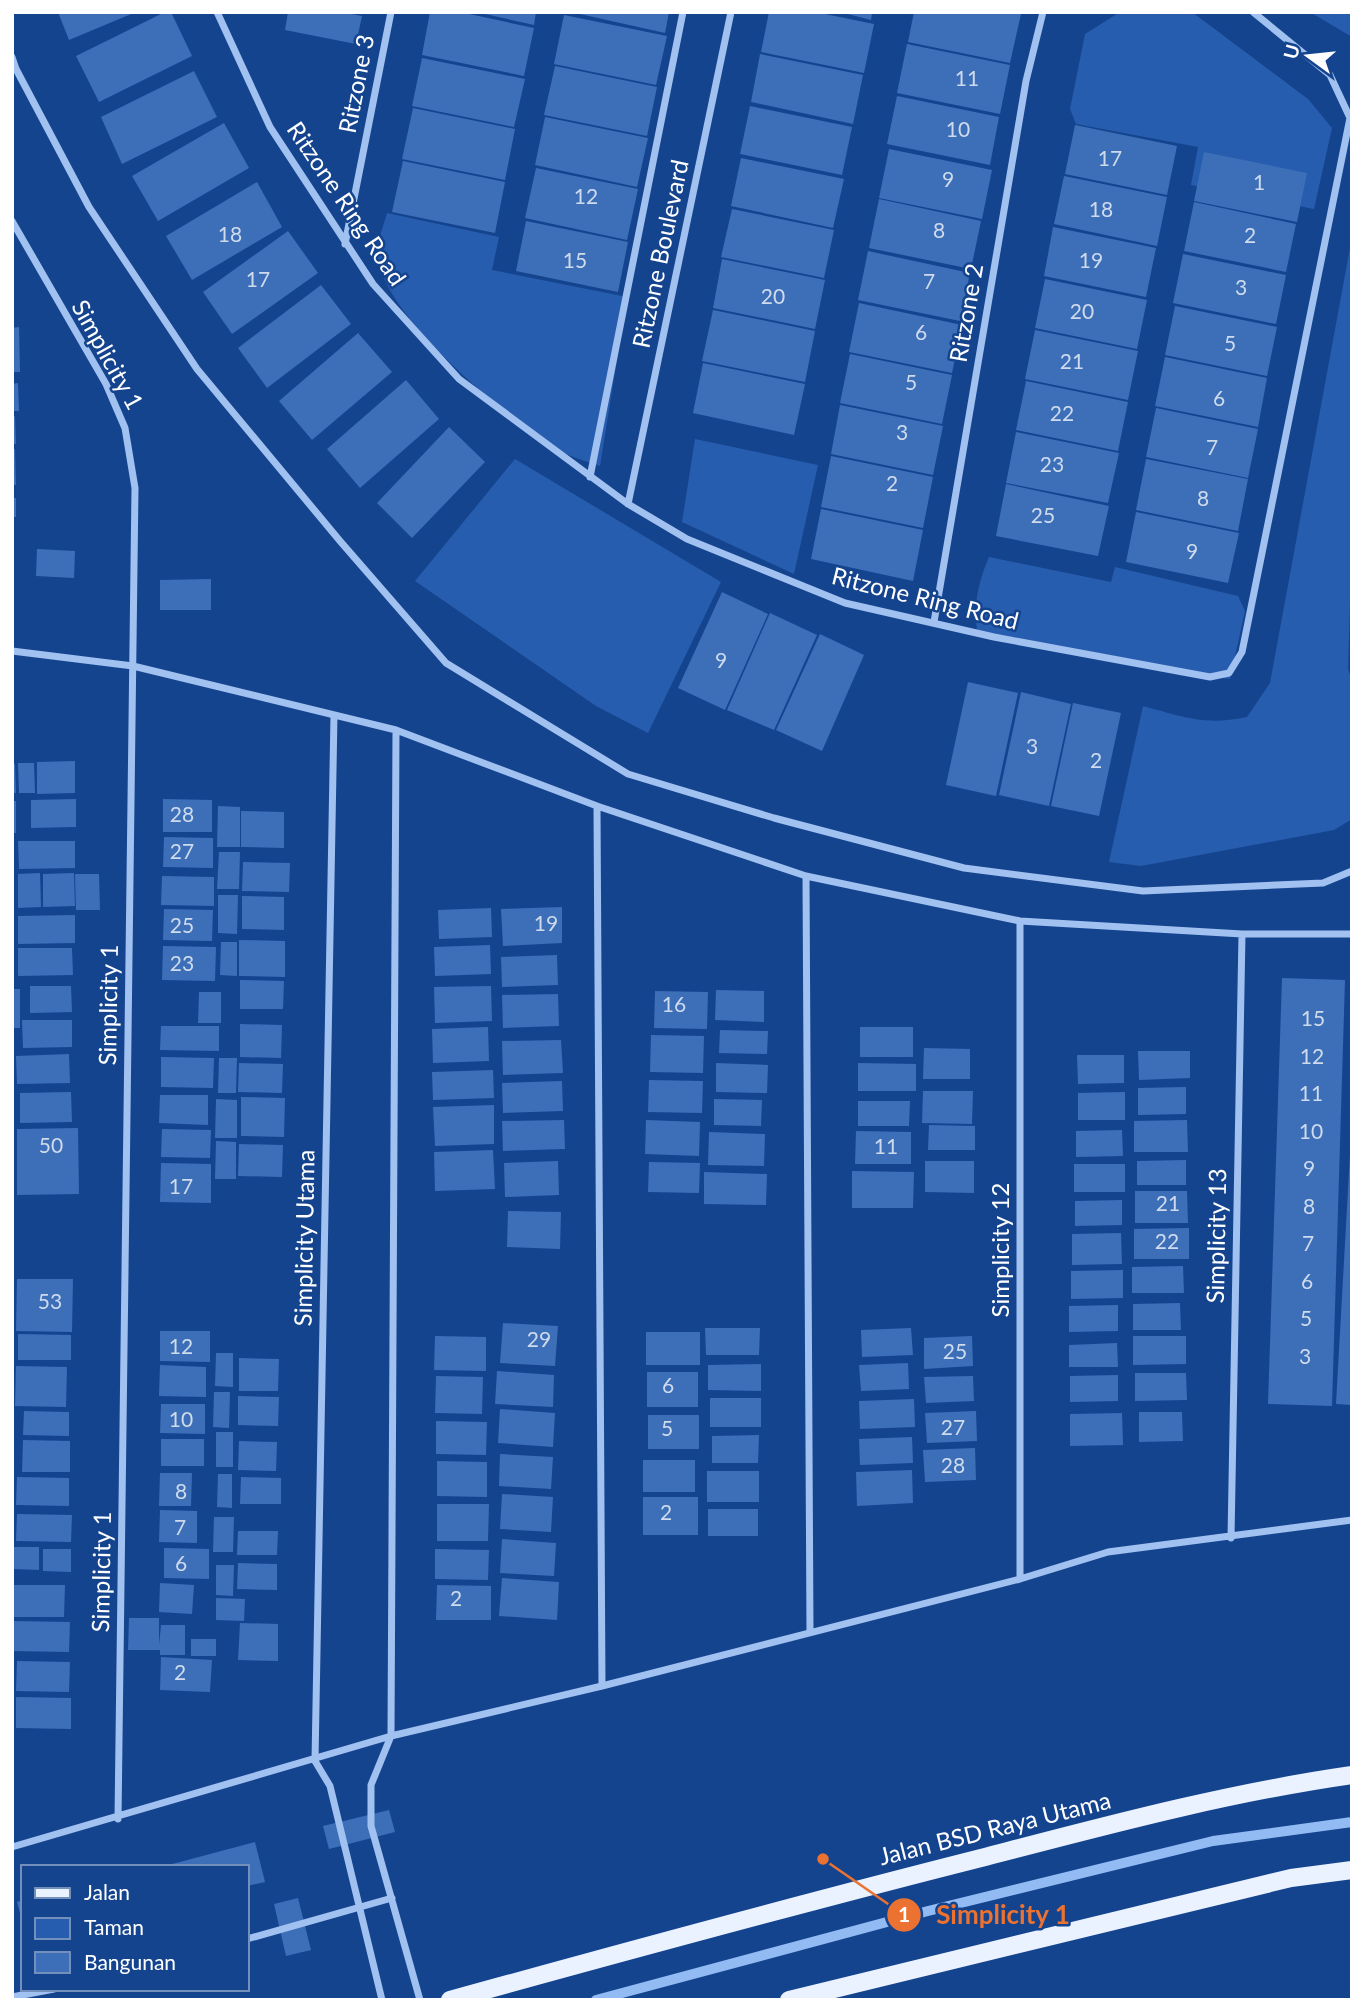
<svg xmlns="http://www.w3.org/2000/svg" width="1364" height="2012" viewBox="0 0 1364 2012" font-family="Lato,sans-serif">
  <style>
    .green { fill: #275dae }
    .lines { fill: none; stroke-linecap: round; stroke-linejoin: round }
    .stream { stroke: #93bbf3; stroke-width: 10 }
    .building { fill: #3d6eb8 }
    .minor { stroke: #a1c1f0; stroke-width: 7 }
    .primary { stroke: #eaf1ff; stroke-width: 18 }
    .labels { text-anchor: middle; stroke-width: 5; stroke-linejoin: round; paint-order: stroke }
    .number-label { font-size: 21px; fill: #cedbed }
    .street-label { font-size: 24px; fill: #fff; stroke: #15448f }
    .leader { fill: none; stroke: #eb7230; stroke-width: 2.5 }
    .callout-dot { fill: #eb7230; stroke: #15448f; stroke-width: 2.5 }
    .mark-label { font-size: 21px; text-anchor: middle; font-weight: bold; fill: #fff }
    .callout-label { font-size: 26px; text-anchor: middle; font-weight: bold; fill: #eb7230; stroke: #15448f; stroke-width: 5; stroke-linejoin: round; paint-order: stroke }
  </style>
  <rect width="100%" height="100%" fill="#15448f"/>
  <path class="green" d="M1120,12H1192L1308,99L1332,128L1314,209L1191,185L1198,147L1076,124L1070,109L1085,34Z
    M1310,12H1352V37Z
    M387,213L499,237L492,270L627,297L600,466C587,461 572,458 561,451C509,420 383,316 377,255C376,243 384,225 387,213Z
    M1352,237V540L1348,669L1352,681V819L1334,830L1141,866L1109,862L1143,706C1184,717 1204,726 1247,717L1270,683Z
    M695,439L818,465L794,574L682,522Z
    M515,459L721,582L648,733L596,706L415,581Z
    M989,557L1111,582L1115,567L1238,596L1245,611L1230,679L1167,671L977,630C973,605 979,580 989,557Z"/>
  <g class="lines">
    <path class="stream" d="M596,2000L928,1911L1213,1841L1352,1822"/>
  </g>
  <path class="building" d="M58,12H136L69,40Z
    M165,12H171L192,56L99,102L76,56Z
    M288,12H341L362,16L356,44L285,30Z
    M430,12H460L534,28L524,76L422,55Z
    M476,12H536L534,25Z
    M571,12H669L665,33Z
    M769,12H815L874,24L864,73L761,52Z
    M840,12H872L871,20Z
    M914,12L1021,14L1010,63L908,42Z
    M564,15L667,36L656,85L554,64Z
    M907,44L1010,65L1000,114L897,93Z
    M760,54L863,75L853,124L751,102Z
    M422,58L525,79L514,127L412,106Z
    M555,66L657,87L647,136L544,115Z
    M194,71L217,117L122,164L101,117Z
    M897,96L999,117L990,165L887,144Z
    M750,106L852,127L842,175L740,154Z
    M413,108L515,129L505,180L402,159Z
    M545,117L648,138L637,187L535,165Z
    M224,123L249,168L158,221L132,176Z
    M1075,125L1177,146L1167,195L1065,174Z
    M889,149L992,170L982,219L879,198Z
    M1204,152L1307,173L1297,222L1194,201Z
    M741,158L844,179L833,228L731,206Z
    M403,161L505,182L495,233L392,212Z
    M536,168L638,189L627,240L525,218Z
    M1064,176L1167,197L1157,246L1054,224Z
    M257,182L282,227L192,280L166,236Z
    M879,199L981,221L971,269L869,248Z
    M1194,202L1296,224L1286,272L1184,251Z
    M732,209L834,230L824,278L721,257Z
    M526,221L628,242L618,292L516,271Z
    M1053,227L1156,248L1146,297L1044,276Z
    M288,231L318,273L232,334L203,292Z
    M868,251L970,273L960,321L858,300Z
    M1183,254L1286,275L1276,324L1173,303Z
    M722,259L825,280L815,329L713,308Z
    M1045,279L1147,300L1137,349L1035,328Z
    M321,285L351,324L267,388L238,348Z
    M859,303L962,325L952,373L849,352Z
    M1175,306L1277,327L1267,376L1165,355Z
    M713,310L815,331L805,382L702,361Z
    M19,327L20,372H12V328Z
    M1035,330L1138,351L1128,400L1025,379Z
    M358,333L392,372L312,440L279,401Z
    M850,354L952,375L942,424L840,403Z
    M1165,357L1267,378L1258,427L1155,406Z
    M703,363L805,384L794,435L693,413Z
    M406,380L439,419L360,488L327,449Z
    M1026,381L1128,402L1118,451L1016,430Z
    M18,383L19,411H12V384Z
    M840,405L943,426L933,475L831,454Z
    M1156,408L1258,429L1248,478L1146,457Z
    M12,416H15L16,444H12Z
    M449,427L485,462L412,538L377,503Z
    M1016,432L1119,453L1108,503L1006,483Z
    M15,449L16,485H12V450Z
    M831,456L933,477L923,528L821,507Z
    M1146,459L1248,479L1238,531L1136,510Z
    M1006,484L1109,506L1098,556L996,536Z
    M12,498H16V517H12Z
    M821,509L923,530L913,581L811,559Z
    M1136,512L1239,533L1228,583L1126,562Z
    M37,549L75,551L74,578L36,576Z
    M211,579V610H160V580Z
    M722,592L768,614L725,710L678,688Z
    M770,613L817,635L774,730L727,710Z
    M820,634L864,655L822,751L776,730Z
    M968,682L1018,693L996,796L946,785Z
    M1021,692L1071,704L1049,806L999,795Z
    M1073,703L1121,713L1099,816L1051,806Z
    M75,761V793L37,794V762Z
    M18,763H34L35,793H19Z
    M12,764H15L16,793H12Z
    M76,799V827L31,828V800Z
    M163,799L212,800V832H163Z
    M12,801H16V833H12Z
    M218,806L240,807V847H217Z
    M241,811L284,812V848L241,847Z
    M164,837L213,838V868L163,867Z
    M18,841H75V868L19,869Z
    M219,852H240L239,889H217Z
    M243,862L290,863L289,892L242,891Z
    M40,873L41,907L18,908V874Z
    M74,873L75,906L43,907V874Z
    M75,874H99L100,910H76Z
    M162,876L214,877V906L161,905Z
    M218,895H238L237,934L218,933Z
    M242,896L284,897V930L242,929Z
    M562,907V943L503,946L501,909Z
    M491,908L492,937L439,939L438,910Z
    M164,909L213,910L212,941L163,940Z
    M75,915V943L18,944V916Z
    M239,940L285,941V977L239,976Z
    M221,942H237V976L220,975Z
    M490,945L491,974L435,976L434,947Z
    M163,946L216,947L215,981L162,980Z
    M18,948H72L73,975L18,976Z
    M557,955L558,985L502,987L501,957Z
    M1282,978L1345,980L1332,1406L1268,1404Z
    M240,980L284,981L283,1009H240Z
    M30,986H71L72,1012L30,1013Z
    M491,986L492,1021L435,1023L434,987Z
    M12,989H20V1028H12Z
    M716,990L764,991V1022L715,1020Z
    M655,991L708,992L707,1029L654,1028Z
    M199,992H221V1023H198Z
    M558,994L559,1026L503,1028L502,995Z
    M22,1020H72V1047L23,1048Z
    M240,1024L282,1025L281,1058L240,1057Z
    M161,1026H219V1051L160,1050Z
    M488,1027L489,1061L433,1063L432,1029Z
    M860,1027H913V1057H860Z
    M720,1030L768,1031L767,1054L719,1053Z
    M651,1035L704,1036L703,1073L650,1072Z
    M561,1040L563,1073L503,1075L502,1041Z
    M924,1048L970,1049V1079H923Z
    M1138,1051H1190V1078L1139,1080Z
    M69,1054L70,1083L17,1084L16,1056Z
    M1077,1055H1124V1083L1078,1084Z
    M161,1057L214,1058L213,1088L161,1087Z
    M219,1058H237L236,1093H218Z
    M239,1063L283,1064L282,1093L238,1092Z
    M716,1063L768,1065L767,1093L716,1092Z
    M858,1063L916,1064V1091H858Z
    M493,1070L494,1098L433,1100L432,1072Z
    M649,1080L703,1081L702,1113L648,1112Z
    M562,1081L563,1111L503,1113L502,1083Z
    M1186,1087V1114L1138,1115V1088Z
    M923,1091H973L972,1124L922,1123Z
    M71,1092L72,1122L20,1123V1093Z
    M1125,1092V1120H1078V1093Z
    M160,1095H208V1125L159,1123Z
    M241,1097L285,1098L284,1137L241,1136Z
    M216,1099L237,1100V1138H215Z
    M714,1099L762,1100L761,1126L714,1125Z
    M858,1101H910L909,1126H858Z
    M494,1105V1144L435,1146L433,1107Z
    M564,1120L565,1149L503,1151L502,1121Z
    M646,1120L700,1122L699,1156L645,1154Z
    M1187,1120L1188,1152H1134V1121Z
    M929,1125L975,1126V1150H928Z
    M78,1128L79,1194L17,1195V1129Z
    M162,1129L211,1130L210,1158L161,1157Z
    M1122,1130L1123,1156L1076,1157V1131Z
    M856,1131L911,1132V1164H855Z
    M709,1132L765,1134L764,1166L708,1165Z
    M216,1141L236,1142V1179H215Z
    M239,1144L283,1145L282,1177L238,1176Z
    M493,1150L495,1189L435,1191L434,1152Z
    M1350,1154L1352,1155V1405L1336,1404Z
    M1186,1160V1185H1137V1161Z
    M558,1161L559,1195L505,1197L504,1163Z
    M925,1161H974V1193L925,1192Z
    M649,1162L700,1163L699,1193L648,1192Z
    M161,1163L211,1164V1203L160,1202Z
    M1074,1164H1125V1192H1074Z
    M852,1171L914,1172L913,1208H852Z
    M704,1172L767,1174L766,1205L704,1204Z
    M1135,1191H1187L1188,1223H1135Z
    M1122,1200V1225L1075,1226V1201Z
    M508,1211L561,1212L560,1249L507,1247Z
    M1189,1228V1259H1134V1229Z
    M1121,1233L1122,1264L1072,1265V1234Z
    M1183,1266L1184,1293H1132V1267Z
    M1123,1270V1298L1071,1299V1271Z
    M17,1279H73L72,1332L16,1331Z
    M1180,1303L1181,1330H1133V1304Z
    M1118,1305V1331L1069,1332V1306Z
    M503,1323L558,1326L555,1366L500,1363Z
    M705,1328H760L759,1355H706Z
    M911,1328L913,1355L862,1357L861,1330Z
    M160,1331H210V1362L160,1361Z
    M646,1332H700V1365H646Z
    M18,1334L71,1335V1360H18Z
    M435,1336L486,1337V1371L434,1370Z
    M972,1336L973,1366L924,1369V1338Z
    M1133,1336H1186V1364L1133,1365Z
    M1117,1343L1118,1367H1069V1345Z
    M216,1353H233V1387L215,1386Z
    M239,1358L279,1359L278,1391H239Z
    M908,1363L909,1389L861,1391L859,1365Z
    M761,1364V1391L708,1390V1365Z
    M160,1365L206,1367V1397L159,1396Z
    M16,1366L67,1367L66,1407L15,1406Z
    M497,1371L554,1375L553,1407L495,1404Z
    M647,1372H698V1407H647Z
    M1135,1373H1186L1187,1400L1135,1401Z
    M1118,1375V1401L1070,1402V1376Z
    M436,1376L483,1377L482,1414L435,1413Z
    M973,1376L974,1401L926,1403L924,1377Z
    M214,1392H230L229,1428L213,1427Z
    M238,1396L279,1397L278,1426L238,1425Z
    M710,1398H761V1427H710Z
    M914,1399L915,1427L860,1429L859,1401Z
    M161,1404H205V1434L160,1433Z
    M500,1409L555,1413L553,1447L498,1443Z
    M24,1411L69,1412V1436L23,1435Z
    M976,1411L977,1441L927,1443L925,1413Z
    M1139,1412H1182L1183,1441L1139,1442Z
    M1122,1413L1123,1445L1070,1446V1414Z
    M648,1415H699V1449H648Z
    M436,1421L487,1422L486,1455L436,1454Z
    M216,1432H233V1467H216Z
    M759,1435L758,1463H712V1436Z
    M912,1437L913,1463L860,1465L859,1439Z
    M161,1439H204V1466H161Z
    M23,1440L70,1441V1472H22Z
    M239,1441L277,1442L276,1471L238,1470Z
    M975,1448L976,1480L925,1482L923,1450Z
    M500,1454L553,1457L551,1489L499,1486Z
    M643,1460H695V1492H643Z
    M437,1461L487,1462V1497L437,1496Z
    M912,1470L913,1503L857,1506L856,1472Z
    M707,1471H759V1502H707Z
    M160,1473H192L191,1506H159Z
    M218,1474H232V1508L217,1507Z
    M17,1477L69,1478V1506L16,1505Z
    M241,1477L281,1478V1504H240Z
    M502,1494L553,1497L551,1532L500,1529Z
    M643,1497H698V1535H643Z
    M437,1504H489L488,1541H437Z
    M708,1509H758V1536H708Z
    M160,1510L197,1511V1543L159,1542Z
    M17,1514L72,1515L71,1542L16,1541Z
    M214,1517H234L233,1552H213Z
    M238,1531H278L277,1555H237Z
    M502,1539L556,1543L554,1576L500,1573Z
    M14,1547H39V1570L13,1569Z
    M164,1548L209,1549V1579L164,1578Z
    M43,1549H71V1572L43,1571Z
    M435,1549L489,1550L488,1580L435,1579Z
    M238,1563L277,1564V1590L237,1589Z
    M216,1565H234L233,1596L216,1595Z
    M502,1578L559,1582L557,1620L499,1616Z
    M160,1583L194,1585L192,1614L159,1612Z
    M12,1585H65L64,1617H12Z
    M437,1585L491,1586V1620H436Z
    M216,1598L245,1599L244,1621L216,1620Z
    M129,1618H159V1645L161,1625H185V1655H160V1650H128Z
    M12,1621L70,1622L69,1652L12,1651Z
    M240,1623L278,1624V1661L238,1660Z
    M191,1639H216V1656H191Z
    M161,1657L212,1660L210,1692L160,1690Z
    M17,1661L70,1662L69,1692L16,1691Z
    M16,1697L71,1698V1729L16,1728Z
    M389,1810L395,1832L329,1849L323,1826Z
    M255,1842L265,1882L247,1886V1867H161Z
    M298,1898L311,1950L286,1956L274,1904Z
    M23,1900V1920H22L17,1902Z"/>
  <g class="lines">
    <path class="minor" d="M217,12L270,127L373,284L459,379L628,504L687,539L845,603L994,637L1210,677L1229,673L1242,652L1350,118
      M1253,12L1330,75L1351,120
      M12,57L16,69L89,207L197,369L340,541L446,663L628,774L774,818L964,868L1143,891L1323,883L1352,871
      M12,221L106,384L125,428L135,488L118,1819
      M345,244L391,12
      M590,477L683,12
      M628,504L731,12
      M934,622L1026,81L1043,12
      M12,651L133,666L396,730L597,806L806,876L1020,921L1242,934H1352
      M396,730L391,1736L371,1785V1826L420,2000
      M597,806L602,1686
      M806,876L810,1632
      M1231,1538L1242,934
      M1020,1579V921
      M315,1761L334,715
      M315,1761L330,1786L382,2000
      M12,1847L391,1736L602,1686L1020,1579L1108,1552L1352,1520
      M247,1939L392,1898
      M12,1997L54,1989"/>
    <path class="primary" d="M450,2000C627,1951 803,1903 981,1858C1104,1826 1226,1793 1352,1775
      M789,2000L1291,1878L1352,1870"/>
  </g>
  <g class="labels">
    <g class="number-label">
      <text x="967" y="86">11</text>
      <text x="958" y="137">10</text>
      <text x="1110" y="166">17</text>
      <text x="948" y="187">9</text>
      <text x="1259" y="190">1</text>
      <text x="586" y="204">12</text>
      <text x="1101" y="217">18</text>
      <text x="939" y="238">8</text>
      <text x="230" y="242">18</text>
      <text x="1250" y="243">2</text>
      <text x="575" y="268">15</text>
      <text x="1091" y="268">19</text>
      <text x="258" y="287">17</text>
      <text x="929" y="289">7</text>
      <text x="1241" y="295">3</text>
      <text x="773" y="304">20</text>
      <text x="1082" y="319">20</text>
      <text x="921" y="340">6</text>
      <text x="1230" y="351">5</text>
      <text x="1072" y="369">21</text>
      <text x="911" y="390">5</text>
      <text x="1219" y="406">6</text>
      <text x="1062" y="421">22</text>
      <text x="902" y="440">3</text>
      <text x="1212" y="455">7</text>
      <text x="1052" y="472">23</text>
      <text x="892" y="491">2</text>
      <text x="1203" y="506">8</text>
      <text x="1043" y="523">25</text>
      <text x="1192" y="559">9</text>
      <text x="721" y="668">9</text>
      <text x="1032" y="754">3</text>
      <text x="1096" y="768">2</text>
      <text x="182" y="822">28</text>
      <text x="182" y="859">27</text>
      <text x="546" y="931">19</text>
      <text x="182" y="933">25</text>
      <text x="182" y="971">23</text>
      <text x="674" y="1012">16</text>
      <text x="1313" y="1026">15</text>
      <text x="1312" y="1064">12</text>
      <text x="1311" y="1101">11</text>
      <text x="1311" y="1139">10</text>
      <text x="51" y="1153">50</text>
      <text x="886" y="1154">11</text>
      <text x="1309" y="1176">9</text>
      <text x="181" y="1194">17</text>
      <text x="1168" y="1211">21</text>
      <text x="1309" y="1214">8</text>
      <text x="1167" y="1249">22</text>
      <text x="1308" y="1251">7</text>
      <text x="1307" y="1289">6</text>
      <text x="50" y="1309">53</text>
      <text x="1306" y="1326">5</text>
      <text x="539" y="1347">29</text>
      <text x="181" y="1354">12</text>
      <text x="955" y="1359">25</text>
      <text x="1305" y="1364">3</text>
      <text x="668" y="1393">6</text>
      <text x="181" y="1427">10</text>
      <text x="953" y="1435">27</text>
      <text x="667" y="1436">5</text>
      <text x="953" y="1473">28</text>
      <text x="181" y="1499">8</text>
      <text x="666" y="1520">2</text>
      <text x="180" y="1535">7</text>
      <text x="181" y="1571">6</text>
      <text x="456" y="1606">2</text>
      <text x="180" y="1680">2</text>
    </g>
    <g class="street-label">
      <text transform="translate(357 84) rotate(-79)" y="8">Ritzone 3</text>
      <text transform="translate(346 204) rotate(56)" y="8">Ritzone Ring Road</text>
      <text transform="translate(661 254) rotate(-78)" y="8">Ritzone Boulevard</text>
      <text transform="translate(967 313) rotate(-80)" y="8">Ritzone 2</text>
      <text transform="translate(107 355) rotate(61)" y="8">Simplicity 1</text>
      <text transform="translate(925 599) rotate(14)" y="8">Ritzone Ring Road</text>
      <text transform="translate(109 1005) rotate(-89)" y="8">Simplicity 1</text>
      <text transform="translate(1217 1236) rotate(-89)" y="8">Simplicity 13</text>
      <text transform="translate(305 1238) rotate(-89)" y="8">Simplicity Utama</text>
      <text transform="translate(1001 1250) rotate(-90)" y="8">Simplicity 12</text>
      <text transform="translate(102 1572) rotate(-89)" y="8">Simplicity 1</text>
      <text transform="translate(995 1829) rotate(-14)" y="8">Jalan BSD Raya Utama</text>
    </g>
  </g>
  <path class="leader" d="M823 1859L904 1915"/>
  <g class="callout-dot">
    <circle cx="823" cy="1859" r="7"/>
    <circle cx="904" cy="1915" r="18"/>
  </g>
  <g class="mark-label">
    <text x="904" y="1922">1</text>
  </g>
  <g class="callout-label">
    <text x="1003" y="1924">Simplicity 1</text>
  </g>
  <rect width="1364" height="2012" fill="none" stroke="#ffffff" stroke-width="28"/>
  <rect x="21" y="1865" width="228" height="126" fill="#15448f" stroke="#738fbc" stroke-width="2"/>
  <rect x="35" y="1888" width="35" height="10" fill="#eaf1ff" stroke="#738fbc" stroke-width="2"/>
  <text x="84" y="1900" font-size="21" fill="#ffffff">Jalan</text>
  <rect x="35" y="1918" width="35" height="21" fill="#275dae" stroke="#738fbc" stroke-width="2"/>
  <text x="84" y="1935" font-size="21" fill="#ffffff">Taman</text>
  <rect x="35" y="1952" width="35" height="21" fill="#3d6eb8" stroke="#738fbc" stroke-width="2"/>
  <text x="84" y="1970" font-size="21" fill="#ffffff">Bangunan</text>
  <g transform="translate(1308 56) rotate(285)" stroke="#15448f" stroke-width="5" paint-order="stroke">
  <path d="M0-5L12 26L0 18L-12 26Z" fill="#ffffff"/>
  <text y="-10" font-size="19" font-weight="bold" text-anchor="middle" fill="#ffffff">U</text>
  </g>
</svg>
